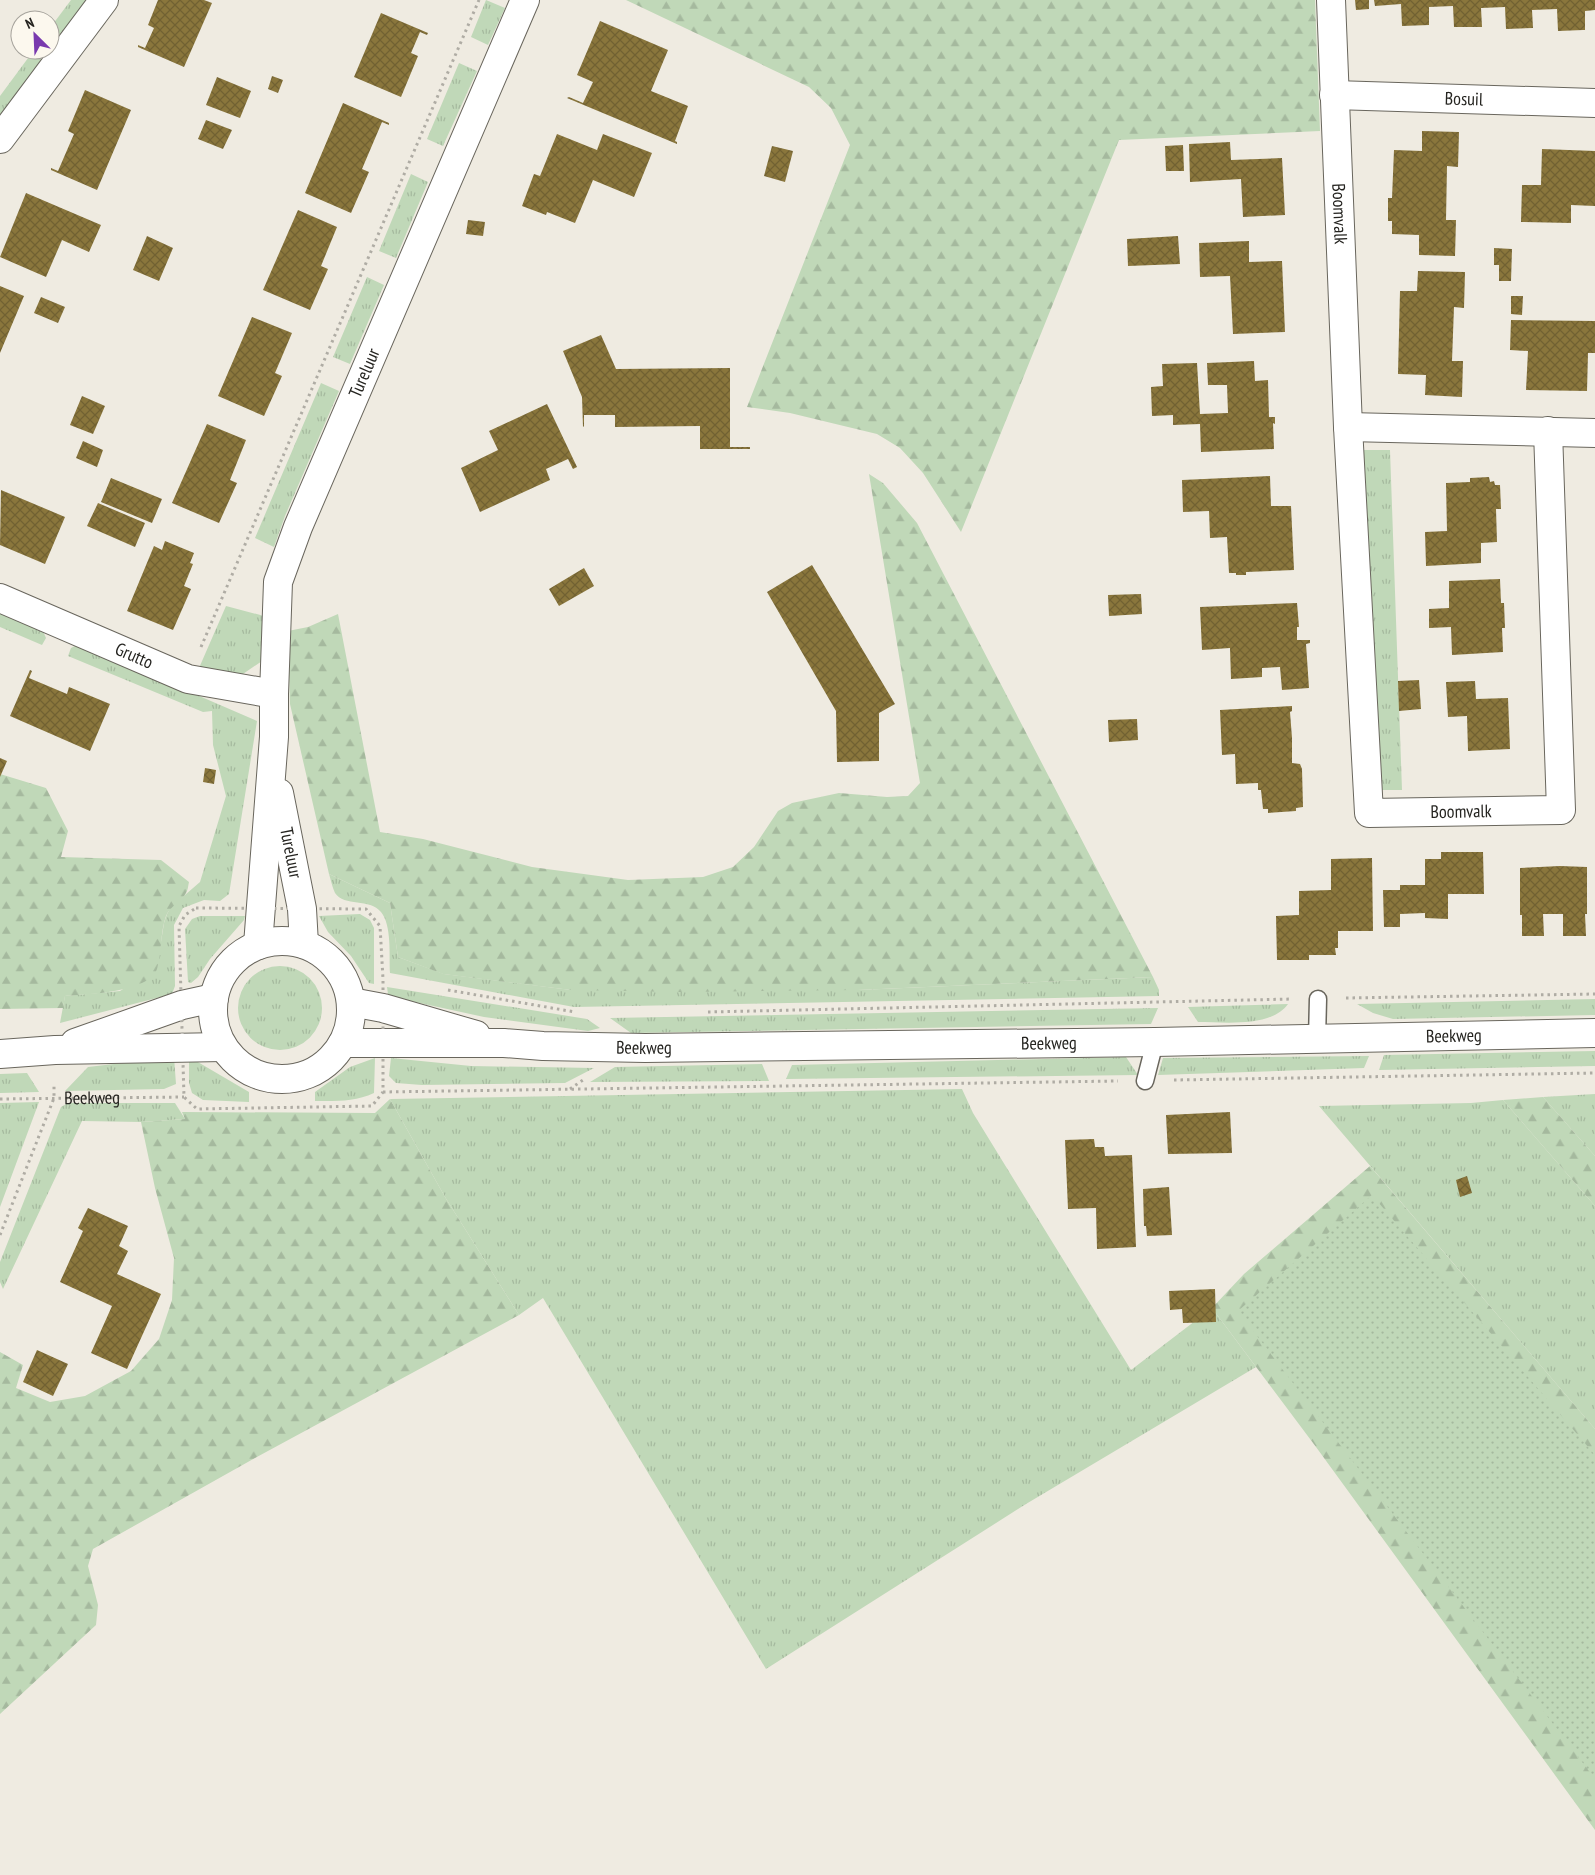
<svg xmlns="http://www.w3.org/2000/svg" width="1595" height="1875" viewBox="0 0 1595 1875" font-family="'PT Sans Narrow',sans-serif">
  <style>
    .grass { fill: url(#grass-tufts) }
    .forest { fill: url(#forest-firs) }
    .park { fill: url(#park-dots) }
    .building { fill: url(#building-cross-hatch) }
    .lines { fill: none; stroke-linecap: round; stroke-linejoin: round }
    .service-casing { stroke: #69665d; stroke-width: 19 }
    .minor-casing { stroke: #69665d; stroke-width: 30 }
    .secondary-casing { stroke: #69665d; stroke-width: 30 }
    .path { stroke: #afaca4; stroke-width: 3; stroke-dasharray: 2.5 4; stroke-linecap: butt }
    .service { stroke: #fff; stroke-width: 16 }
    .minor { stroke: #fff; stroke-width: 28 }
    .secondary { stroke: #fff; stroke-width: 28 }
    .labels { text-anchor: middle; stroke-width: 4; stroke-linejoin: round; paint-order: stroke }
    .street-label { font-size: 18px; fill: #252420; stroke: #fcf8ee }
  </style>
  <defs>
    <pattern id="grass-tufts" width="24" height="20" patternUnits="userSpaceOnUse" patternTransform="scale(1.25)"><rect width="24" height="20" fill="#c0d8b8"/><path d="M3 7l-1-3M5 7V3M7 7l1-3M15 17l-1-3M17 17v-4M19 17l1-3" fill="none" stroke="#a5b99e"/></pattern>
    <pattern id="forest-firs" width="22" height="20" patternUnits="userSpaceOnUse" patternTransform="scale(1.25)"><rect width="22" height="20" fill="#c0d8b8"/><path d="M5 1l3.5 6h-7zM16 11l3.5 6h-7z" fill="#a5b99e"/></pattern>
    <pattern id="park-dots" width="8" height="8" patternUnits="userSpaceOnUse" patternTransform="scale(1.25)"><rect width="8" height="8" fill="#c0d8b8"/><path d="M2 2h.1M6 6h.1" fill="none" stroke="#a5b99e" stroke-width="1.8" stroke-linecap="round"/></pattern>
    <pattern id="building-cross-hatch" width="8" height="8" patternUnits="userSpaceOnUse" patternTransform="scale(1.25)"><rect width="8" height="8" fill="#8a763c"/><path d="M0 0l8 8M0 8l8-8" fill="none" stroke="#716132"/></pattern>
  </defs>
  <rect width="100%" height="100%" fill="#efebe1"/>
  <path class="grass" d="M71,0H89L0,121V96L34,50H50V28Z
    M486,0L505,8L488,45L471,37Z
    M459,63L477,71L443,146L427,139Z
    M411,174L428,182L396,258L379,251Z
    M367,277L384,285L350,364L333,357Z
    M321,383L339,391L285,516L274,547L255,538Z
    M1360,450H1390L1402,790H1381Z
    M226,606L264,616L265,659L240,676L199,668Z
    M0,611L42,629L46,638L42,645L0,627Z
    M79,644L257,721L229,894L220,901L204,900L183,908L174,925L175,986L172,994L60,1023L65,996L120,991L157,967L164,923L167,914L171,907L200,882L226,796L213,745L212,711L203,712L68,656L71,648Z
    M329,874L390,903L398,957L444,974L571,990H858L1153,977L1159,990V996L574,1007L390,973C389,956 392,925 381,912C370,898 344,907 335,893C332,887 331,880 329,874Z
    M360,914L370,920L374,928V984L369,983L351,956L328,932L319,916Z
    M200,916H245L244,920L210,959L198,977L191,983L188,982L185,929L192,919Z
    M238 1008a42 42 0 1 1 84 0a42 42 0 1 1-84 0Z
    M387,987L587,1019L600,1028L588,1031L484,1017L392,997L388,994Z
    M1595,999V1015L1393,1019L1373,1013L1357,1004Z
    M1288,1004C1271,1028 1224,1022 1198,1022L1188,1007Z
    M1158,1008L1151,1024L631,1033L610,1018Z
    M1595,1051V1066L1379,1070L1384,1055Z
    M1369,1056L1364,1068L1158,1075L1163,1058Z
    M174,1057L176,1084L164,1089L65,1091L88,1067Z
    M1126,1057L1138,1075L786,1079L792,1065Z
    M191,1058L249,1092V1102L203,1100L192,1093L189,1083V1061Z
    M375,1058L374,1093C355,1102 336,1101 315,1101V1092L350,1067Z
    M391,1058L471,1066L594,1068L565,1083L422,1085L396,1083L389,1076Z
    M762,1064L769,1081L590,1082L615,1067Z
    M27,1073L39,1092L0,1093V1074Z
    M962,1089L973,1113L1131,1370L1212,1308L1256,1367L1026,1504L766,1669L543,1298L519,1315L445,1197L390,1099Z
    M1595,1094V1156L1543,1097Z
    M1503,1100L1595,1206V1429L1319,1106L1471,1103Z
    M39,1102L0,1207V1103Z
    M68,1103H175L185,1119L141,1122L82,1121L3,1289L0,1282V1262L61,1107Z"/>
  <path class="forest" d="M626,0H1315L1320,131L1119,140L961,532L923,473L900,448L877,434L790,413L747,407L850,145L831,108L809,87Z
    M869,474L883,483L917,523L1153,977L858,990L680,992L571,990L443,974L398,957L390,903L329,874L290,704L288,631L308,627L338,614L380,832L423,839L532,867L628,880L703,877L733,867L754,847L778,811L792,803L839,793L887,797L908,796L920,783Z
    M0,774L46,788L68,831L61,857L161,860L189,882C188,886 188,890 186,893C181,902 170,906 166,916C160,933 162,953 157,969C148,993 87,994 65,996L63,1008L0,1009Z
    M1543,1097L1595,1156V1206L1503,1100Z
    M390,1099L445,1197L519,1315L255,1458L93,1549L88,1566L98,1605L96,1625L0,1714V1352L23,1365L16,1388L50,1402L85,1396L131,1371L159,1339L172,1300L174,1258L155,1188L141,1122L185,1119L182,1112L375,1113Z
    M1370,1166L1595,1429V1830L1316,1447L1212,1308L1244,1274Z"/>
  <path class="park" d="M1372,1195L1595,1455V1779L1238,1311Z"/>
  <path class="building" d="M158,0H204L212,3L184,67L138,47V45L145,48L154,28L148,25Z
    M1355,0H1369V9L1356,10Z
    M1374,0H1595V10L1585,11V30H1583L1558,31L1557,9L1532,10L1533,28L1506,29L1505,7L1481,8L1482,27H1454L1453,6L1429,7V25L1402,26L1401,4L1375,6Z
    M381,13L428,33L427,35L420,32L411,53L418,56L401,97L354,77Z
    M600,21L668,50L651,91L688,106L675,141L677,142V144L567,98L569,97L583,103L593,82L577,75Z
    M272,76L283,80L278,93L268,89Z
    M217,77L251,91L240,118L206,105Z
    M85,90L131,110L97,190L51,170V168L58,171L74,134L68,131Z
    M343,103L389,123V125L382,122L362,169L369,172L351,213L305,193Z
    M206,120L232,130L223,149L198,139Z
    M1422,131L1459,132L1458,167L1447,166L1446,220H1456L1455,256L1419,255V235L1392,234V221H1388V198H1392L1394,150L1422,151Z
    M557,134L597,150L603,134L652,153L634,197L593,180L575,223L547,212L546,215L522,206L534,174L540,176Z
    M1230,142L1231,160L1282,158L1285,215L1243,217L1241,179L1190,182L1189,144Z
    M1183,145L1184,171H1166L1165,146Z
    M772,146L793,151L785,182L764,176Z
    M1542,149L1595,151V206L1571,205V223L1521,222L1522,185H1541Z
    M26,193L101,225L89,252L62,240L46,277L0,257Z
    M298,210L337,227L321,266L328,269L310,310L263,290Z
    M468,220L485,222L483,236L466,234Z
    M147,236L173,248L159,281L133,270Z
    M1178,236L1180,264L1128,266L1127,239Z
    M1249,241V262L1282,261L1285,332L1233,334L1230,276L1200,277L1199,243Z
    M1494,248L1512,249L1511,281H1499V265H1494Z
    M1418,271L1465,272L1464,308L1454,307L1452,361H1463L1462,397L1425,395L1426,375L1398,374L1400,291H1417Z
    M0,286L24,296L0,353Z
    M1511,296H1523L1522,315L1511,314Z
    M41,297L65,307L58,323L34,313Z
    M252,317L292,333L275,373L282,376L264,416L218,396Z
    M1511,320L1595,321V353H1588L1587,391L1526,390L1528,351L1510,350Z
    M601,335L616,369L730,368V447H750V449H700V426L615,427V415H584V426L583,427L582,397L563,351Z
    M1254,361L1255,381L1268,380L1269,417H1275V424L1273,423L1274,449L1201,452L1200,424L1173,425V415L1152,416L1151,387L1163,386L1162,364L1197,363L1200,414L1228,413L1227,385H1208L1207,363Z
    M82,396L105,406L93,434L70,425Z
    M547,404L577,467L573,469L568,459L546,469L550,480L480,512L461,468L498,450L489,431Z
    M207,424L246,440L230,480L237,483L219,523L172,503Z
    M83,441L103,450L97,467L76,458Z
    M1270,476L1271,506H1291L1294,570L1246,572V575H1236V573H1229L1227,537L1210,538L1209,511L1183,512L1182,480Z
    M1489,477L1490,482L1494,481L1495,485H1500L1501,509H1496L1497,542L1481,543V563L1426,566L1425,532L1447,531L1446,483L1470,482V478Z
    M111,478L162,499L152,523L101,502Z
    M1,490L65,517L45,564L0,545Z
    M98,503L145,523L135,547L87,526Z
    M165,541L194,553L190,563L193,564L184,586L191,589L173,630L127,611L154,546L162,550Z
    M812,565L895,704L879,713V761L837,762L836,711L767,592Z
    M584,568L594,586L559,606L549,589Z
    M1500,579L1501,603H1504L1505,628H1502L1503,652L1452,655L1451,627L1429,628V609L1449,608V581Z
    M1141,594L1142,614L1109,616L1108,595Z
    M1297,603L1299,627H1297V640H1310V643L1306,644L1309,688L1282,690L1280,667L1262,668V677L1231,679L1230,648L1202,650L1200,607Z
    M30,670L32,671L29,678L67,694L69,687L110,704L90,751L10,716Z
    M1419,680L1421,709L1399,711L1398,681Z
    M1475,681L1476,699L1508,698L1510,749L1468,751L1467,716L1448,717L1446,682Z
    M1292,706V711L1290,712L1292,738V763L1300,764L1302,769L1303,807L1296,808V811L1268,813V809H1263L1261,790H1258V783L1236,784L1235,754L1222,755L1220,710Z
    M1137,719L1138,740L1109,742L1108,720Z
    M0,758L7,761L0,777Z
    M205,768L216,770L214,784L203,782Z
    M1441,852H1483L1484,894H1448V919L1425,918V913L1400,914V927H1384L1383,890H1400V885H1425V859H1441Z
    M1372,858L1373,931H1338V948H1335L1336,955H1309V960H1277L1276,916L1299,915V891L1331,890V859Z
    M1560,866L1587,867V914H1585L1586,936H1563V914H1543L1544,936H1522V915H1520V868Z
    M1230,1112L1232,1153L1168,1154L1166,1115Z
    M1094,1139L1095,1147H1104L1105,1156L1132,1155L1136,1247L1097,1249L1096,1208L1068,1209L1065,1140Z
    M1467,1176L1472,1193L1460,1197L1456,1180Z
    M1169,1187L1172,1235L1147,1236L1146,1226H1144L1143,1189Z
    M88,1208L128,1226L119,1246L128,1251L117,1274L161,1294L127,1369L91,1353L112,1306L60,1282L83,1231L78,1228Z
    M1215,1289L1216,1322L1183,1323L1182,1309L1170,1310L1169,1291Z
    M37,1350L68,1364L53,1396L23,1382Z"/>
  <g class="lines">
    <defs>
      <path id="service" d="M1317,1039L1318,999
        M1145,1081L1155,1042"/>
      <g id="minor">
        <path id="s2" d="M1331,0L1348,427L1369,813L1561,810L1548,431"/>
        <path id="s3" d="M1334,95L1595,103"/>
        <path d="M0,139L104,0"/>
        <path d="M1348,427L1595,433"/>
        <path id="s4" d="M0,598L188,679L274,694"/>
        <path id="s5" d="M279,793L302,909L304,944"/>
        <path id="s6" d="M258,945L274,737V694L278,582L298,527L525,0"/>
      </g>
      <g id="secondary">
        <circle cx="282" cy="1010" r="69"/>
        <path d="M351,1002L383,1008L476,1035"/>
        <path d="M75,1043L182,1005L214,998"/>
        <path id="s7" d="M343,1043H504L543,1046L645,1048L1155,1042L1595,1033"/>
        <path d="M0,1054L55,1050L223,1047"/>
      </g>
    </defs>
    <use href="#service" class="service-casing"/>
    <use href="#minor" class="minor-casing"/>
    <use href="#secondary" class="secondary-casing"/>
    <g class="path">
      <path d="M201,647L479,0"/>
      <path d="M196,908L366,909L380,926L383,979V1092L372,1106L197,1109L184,1097L179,926L185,915Z"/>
      <path d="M448,990L575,1012"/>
      <path d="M1346,998L1595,994"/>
      <path d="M708,1012L1292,999"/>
      <path d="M1174,1080L1595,1073"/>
      <path d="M570,1089L583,1080"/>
      <path d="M383,1092L1118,1081"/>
      <path id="s1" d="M0,1099L184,1097"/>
      <path d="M0,1235L54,1098V1083"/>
    </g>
    <use href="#service" class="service"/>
    <use href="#minor" class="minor"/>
    <use href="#secondary" class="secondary"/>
  </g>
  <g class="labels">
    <g class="street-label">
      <text dy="6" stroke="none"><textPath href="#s3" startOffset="130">Bosuil</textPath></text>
      <text dy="6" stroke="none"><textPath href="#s2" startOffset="214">Boomvalk</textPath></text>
      <text dy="6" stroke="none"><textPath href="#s6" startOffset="590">Tureluur</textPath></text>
      <text dy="6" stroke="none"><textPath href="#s4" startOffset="146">Grutto</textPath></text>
      <text dy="6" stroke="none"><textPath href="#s2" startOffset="906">Boomvalk</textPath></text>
      <text dy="6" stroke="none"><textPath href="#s5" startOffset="61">Tureluur</textPath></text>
      <text dy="6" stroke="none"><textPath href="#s7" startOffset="1111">Beekweg</textPath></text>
      <text dy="6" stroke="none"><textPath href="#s7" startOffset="706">Beekweg</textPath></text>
      <text dy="6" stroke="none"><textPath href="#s7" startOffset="301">Beekweg</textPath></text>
      <text dy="6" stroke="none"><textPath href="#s1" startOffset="92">Beekweg</textPath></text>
    </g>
  </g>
  <g transform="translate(35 35) rotate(336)"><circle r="24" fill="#fcf8ee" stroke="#a6a39c"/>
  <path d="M0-4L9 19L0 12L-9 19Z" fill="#7939ae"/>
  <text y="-8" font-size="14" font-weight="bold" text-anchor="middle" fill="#252420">N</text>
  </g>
</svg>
